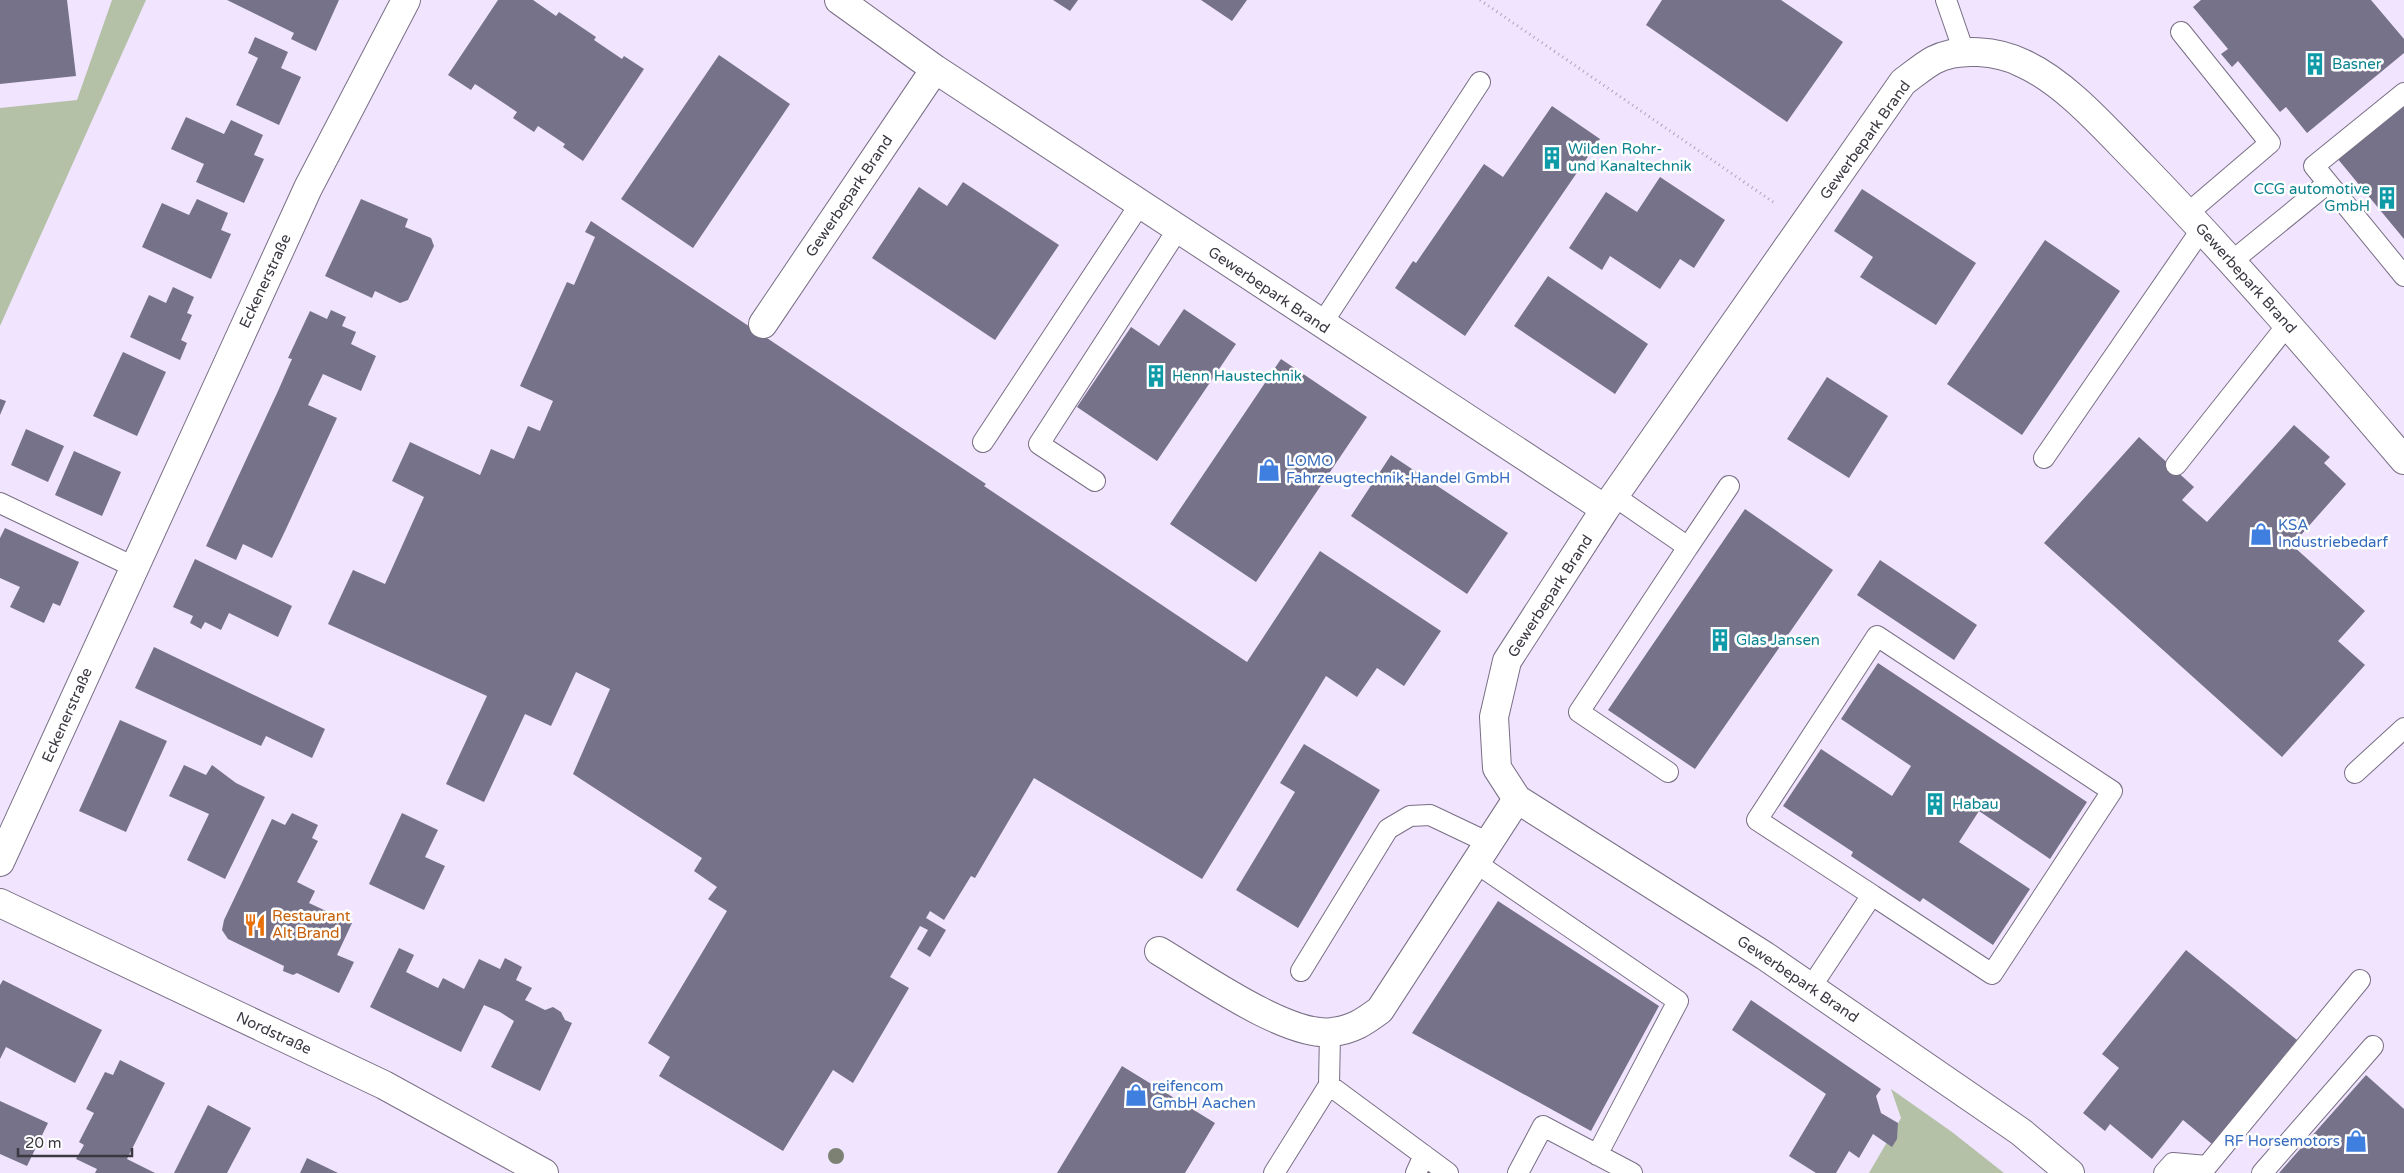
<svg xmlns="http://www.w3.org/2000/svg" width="2404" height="1173" viewBox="0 0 2404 1173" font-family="'Varela Round',sans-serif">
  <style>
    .green { fill: #b4c1a7 }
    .building { fill: #76728a }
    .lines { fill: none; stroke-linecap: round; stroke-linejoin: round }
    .service-casing { stroke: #796f85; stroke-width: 22 }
    .minor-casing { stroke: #796f85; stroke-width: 30 }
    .tertiary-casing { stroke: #796f85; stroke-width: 30 }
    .path { stroke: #aea5b9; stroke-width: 3; stroke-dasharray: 1 4; stroke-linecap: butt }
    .service { stroke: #fff; stroke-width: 20 }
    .minor { stroke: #fff; stroke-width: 28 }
    .tertiary { stroke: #fff; stroke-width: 28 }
    .tree { fill: #7c8174 }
    .labels { text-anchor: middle; stroke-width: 5; stroke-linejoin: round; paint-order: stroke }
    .culture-label { font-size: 15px; fill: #0d838f; stroke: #fff; text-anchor: start }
    .street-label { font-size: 15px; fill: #3c3842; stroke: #fff }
    .shop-label { font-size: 15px; fill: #366cbe; stroke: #fff; text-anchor: start }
    .food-label { font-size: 15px; fill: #c56008; stroke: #fff; text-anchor: start }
  </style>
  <rect width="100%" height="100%" fill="#f0e4fe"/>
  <path class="green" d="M112,0H146L0,326V108L77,100Z
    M1891,1089L1952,1132L2004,1173H1869L1901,1118Z"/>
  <path class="building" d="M0,0H67L76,76L0,84Z
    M227,0H339L316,51L291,39L294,33Z
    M498,0H533L556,16L559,12L596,37L594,40L622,59L624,56L644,69L583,161L563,147L565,144L538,126L534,132L513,118L517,112L475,84L471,90L448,75Z
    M1053,0H1078L1070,11Z
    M1201,0H1247L1232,21Z
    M1662,0H1781L1843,42L1787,122L1646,25Z
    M2201,0H2371L2404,39V53L2307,133L2286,107L2280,112L2238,61L2232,67L2221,54L2228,49L2193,7Z
    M255,37L288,52L281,68L301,77L279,125L236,105L258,58L248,53Z
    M719,55L790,104L693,248L621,199Z
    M2404,102V239L2337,158Z
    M1552,106L1600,139L1465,336L1395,288L1413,261L1416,263L1484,164L1503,177Z
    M186,117L224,134L231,120L263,135L254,155L264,159L244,203L196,182L204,164L171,149Z
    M1660,177L1725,220L1694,268L1680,259L1660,289L1610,256L1602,270L1569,248L1606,192L1637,212Z
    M963,182L1059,245L995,340L872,258L919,187L947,206Z
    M1862,189L1976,263L1936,325L1860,277L1873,257L1834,231Z
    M197,199L228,213L221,230L231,234L211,279L142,247L162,203L189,215Z
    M361,199L408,219L405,227L431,238L434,246L408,300L400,303L375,291L372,298L325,276Z
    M591,221L986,484L984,486L1247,662L1320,551L1441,631L1404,686L1377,668L1357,697L1326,676L1202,879L1034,778L975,878L971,876L944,920L930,911L926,918L946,930L930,957L917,949L928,930L920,926L890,977L909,988L853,1083L833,1070L783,1151L659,1076L670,1057L648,1043L727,911L708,899L717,887L694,871L702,858L573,774L610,689L576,672L551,726L525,714L484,802L446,784L487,696L328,624L353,570L385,584L424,497L392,481L410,442L480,475L491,449L514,459L528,426L540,431L553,401L520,386L567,282L574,285L595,237L585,232Z
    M2045,240L2120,291L2022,435L1947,384Z
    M1548,276L1648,344L1615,394L1514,326Z
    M173,287L194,297L187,313L192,315L181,340L187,343L180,360L130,337L149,295L166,303Z
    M1184,309L1236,344L1157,461L1077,407L1131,327L1159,346Z
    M331,310L346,317L342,326L356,332L351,344L376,356L361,391L323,374L308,405L337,418L286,529L272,558L243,544L236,560L206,546L278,391L292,359L288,358L310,311L327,319Z
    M123,352L166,372L137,436L93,416Z
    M1281,359L1367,417L1256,582L1170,524Z
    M1827,377L1888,416L1849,478L1787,439Z
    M0,399L6,401L0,415Z
    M2294,425L2330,457L2324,463L2346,484L2292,545L2365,611L2338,641L2365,665L2282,757L2044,543L2139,437L2194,487L2182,500L2207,522Z
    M26,429L64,446L48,482L11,465Z
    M74,451L121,472L102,516L55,495Z
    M1391,455L1508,533L1467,594L1351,516Z
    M1745,509L1833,570L1695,769L1608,710Z
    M5,528L79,562L60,606L53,603L44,623L10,607L20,587L0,578V538Z
    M195,559L292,606L278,637L229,613L221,630L205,622L201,629L190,623L193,616L173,607Z
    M1880,560L1977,625L1954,660L1857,595Z
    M154,647L325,729L312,758L266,736L261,746L135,688Z
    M1878,663L2087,802L2050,859L1979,811L1959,842L2030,889L1993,945L1923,898L1920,902L1851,856L1853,852L1783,806L1821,749L1892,796L1911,766L1841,719Z
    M120,720L167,741L126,832L79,811Z
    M1304,744L1380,790L1298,928L1236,890L1295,792L1280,783Z
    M184,765L206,775L212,765L236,783L265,797L225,879L187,860L209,814L169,796Z
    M292,813L318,825L312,838L318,841L297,882L315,891L309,903L352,923L337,955L354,962L339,993L297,973L293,975L283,971L284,966L228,939L222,930L224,920L272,819L285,825Z
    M402,813L438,830L425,857L445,866L424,910L369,884Z
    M1498,901L1659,1006L1591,1131L1412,1033Z
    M399,948L414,955L406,972L438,988L443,978L464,989L479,959L500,969L505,958L522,967L516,980L532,988L525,1000L545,1010L553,1007L561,1012L565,1020L572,1023L540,1091L491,1067L514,1021L500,1012L484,1005L461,1052L370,1007Z
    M2186,950L2297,1040L2212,1144L2183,1120L2152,1159L2110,1124L2105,1131L2083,1113L2119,1068L2102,1054Z
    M3,980L102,1030L75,1083L6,1047L0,1059V985Z
    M1751,1000L1881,1089L1876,1096L1881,1113L1898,1123L1897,1139L1892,1147L1873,1134L1859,1158L1849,1151L1836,1173H1816L1789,1156L1826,1094L1732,1030Z
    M120,1060L165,1083L127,1159L155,1173H95L97,1169L76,1159L84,1145L79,1142L94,1113L86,1109L105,1072L113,1075Z
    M1122,1066L1215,1123L1185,1173H1057Z
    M2366,1075L2404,1109V1173H2279Z
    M0,1101L48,1123L27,1166L0,1154Z
    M208,1105L251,1128L227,1173H174Z
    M307,1158L338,1173H300Z"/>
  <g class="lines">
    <defs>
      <path id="service" d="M1946,0L1964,52
        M2181,32L2270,143L2188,213
        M2404,93L2314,166L2404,276
        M2231,262L2328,183
        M1321,325L1480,82
        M983,442L1140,204
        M2044,458L2201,230
        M2176,465L2288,324
        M1095,481L1039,444L1178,229
        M1614,496L1688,547L1579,712L1668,772
        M0,503L134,567
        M1688,547L1729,486
        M2355,773L2404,728
        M1476,863L1678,1001L1597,1155
        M1301,971L1388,829L1410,816L1430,815L1489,843
        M1811,987L1872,895L1992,974L2112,791L1877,636L1757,820L1872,895
        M1329,1085L1448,1173
        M1274,1173L1329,1085L1330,1033
        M1416,1173L1424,1155
        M1518,1173L1543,1126L1632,1173
        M2164,1173L2173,1163L2207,1166L2360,980
        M2262,1173L2373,1046"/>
      <path id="minor" d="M839,0L935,69L1605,509
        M763,324L935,69
        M0,862L308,188L406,0
        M1159,951C1198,974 1288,1038 1332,1032C1352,1030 1364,1022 1380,1010L1517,799
        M2070,1173L2021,1132L1765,956L1517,799L1497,768L1494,717L1507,661L1605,509L1903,82C1913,75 1923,66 1934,60C1959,47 1998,51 2022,63C2067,83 2108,132 2142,166C2234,261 2319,360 2404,460"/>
      <path id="tertiary" d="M0,903L384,1085L544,1173"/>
    </defs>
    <use href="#service" class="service-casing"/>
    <use href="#minor" class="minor-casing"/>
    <use href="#tertiary" class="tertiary-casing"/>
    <path class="path" d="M1480,0L1776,204"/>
    <use href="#service" class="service"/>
    <use href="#minor" class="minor"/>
    <use href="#tertiary" class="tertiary"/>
  </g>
  <circle class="tree" cx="836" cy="1156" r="8"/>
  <defs>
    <symbol id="building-bare" viewBox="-9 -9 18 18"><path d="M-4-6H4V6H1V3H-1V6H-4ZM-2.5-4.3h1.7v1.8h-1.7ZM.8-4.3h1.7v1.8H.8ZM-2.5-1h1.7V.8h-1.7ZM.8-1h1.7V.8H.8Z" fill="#0f9aa8" stroke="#fff" stroke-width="2.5" paint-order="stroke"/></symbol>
    <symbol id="shop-bare" viewBox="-9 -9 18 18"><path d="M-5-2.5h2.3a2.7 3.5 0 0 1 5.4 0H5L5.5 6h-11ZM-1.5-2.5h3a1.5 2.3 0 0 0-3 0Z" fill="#3f7fe0" stroke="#fff" stroke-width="2.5" paint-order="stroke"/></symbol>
    <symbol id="restaurant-bare" viewBox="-9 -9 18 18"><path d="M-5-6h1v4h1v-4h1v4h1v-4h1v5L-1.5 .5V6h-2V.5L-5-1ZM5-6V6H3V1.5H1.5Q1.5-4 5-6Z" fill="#e8710a" stroke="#fff" stroke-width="2.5" paint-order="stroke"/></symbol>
  </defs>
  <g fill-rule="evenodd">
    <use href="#building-bare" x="2299" y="48" width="32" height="32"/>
    <use href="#building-bare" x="1536" y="142" width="32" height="32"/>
    <use href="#building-bare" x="2371" y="182" width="32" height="32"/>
    <use href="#building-bare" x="1140" y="360" width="32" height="32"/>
    <use href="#shop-bare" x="1253" y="454" width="32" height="32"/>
    <use href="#shop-bare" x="2245" y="518" width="32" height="32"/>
    <use href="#building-bare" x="1704" y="624" width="32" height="32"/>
    <use href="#building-bare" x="1919" y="788" width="32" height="32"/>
    <use href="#restaurant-bare" x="239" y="909" width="32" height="32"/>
    <use href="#shop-bare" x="1120" y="1079" width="32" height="32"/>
    <use href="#shop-bare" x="2340" y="1125" width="32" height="32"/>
  </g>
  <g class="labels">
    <g class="culture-label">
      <text x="2332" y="69">Basner</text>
      <text x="1568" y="154">Wilden Rohr-<tspan x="1568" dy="17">und Kanaltechnik</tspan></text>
      <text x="2370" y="194" text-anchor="end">CCG automotive<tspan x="2370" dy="17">GmbH</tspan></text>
      <text x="1172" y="381">Henn Haustechnik</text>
      <text x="1736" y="645">Glas Jansen</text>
      <text x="1952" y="809">Habau</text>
    </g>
    <g class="street-label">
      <text transform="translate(1865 140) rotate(-54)" y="5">Gewerbepark Brand</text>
      <text transform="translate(849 196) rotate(-56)" y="5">Gewerbepark Brand</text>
      <text transform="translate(2246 278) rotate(48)" y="5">Gewerbepark Brand</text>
      <text transform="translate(265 281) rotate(-65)" y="5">Eckenerstraße</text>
      <text transform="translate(1269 290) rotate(34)" y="5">Gewerbepark Brand</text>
      <text transform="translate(1550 596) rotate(-57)" y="5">Gewerbepark Brand</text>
      <text transform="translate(67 715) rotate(-66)" y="5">Eckenerstraße</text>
      <text transform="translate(1798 979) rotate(34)" y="5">Gewerbepark Brand</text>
      <text transform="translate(274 1033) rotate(25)" y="5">Nordstraße</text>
    </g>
    <g class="shop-label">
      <text x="1286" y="466">LOMO<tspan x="1286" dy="17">Fahrzeugtechnik-Handel GmbH</tspan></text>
      <text x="2278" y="530">KSA<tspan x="2278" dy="17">Industriebedarf</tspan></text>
      <text x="1152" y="1091">reifencom<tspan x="1152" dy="17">GmbH Aachen</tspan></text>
      <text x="2340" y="1146" text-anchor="end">RF Horsemotors</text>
    </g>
    <g class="food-label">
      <text x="272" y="921">Restaurant<tspan x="272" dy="17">Alt Brand</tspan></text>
    </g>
  </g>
  <path d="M18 1148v8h114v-8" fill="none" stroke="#3c3842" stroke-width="2.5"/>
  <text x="25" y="1148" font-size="15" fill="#3c3842" stroke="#ffffff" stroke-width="4" paint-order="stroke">20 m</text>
</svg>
